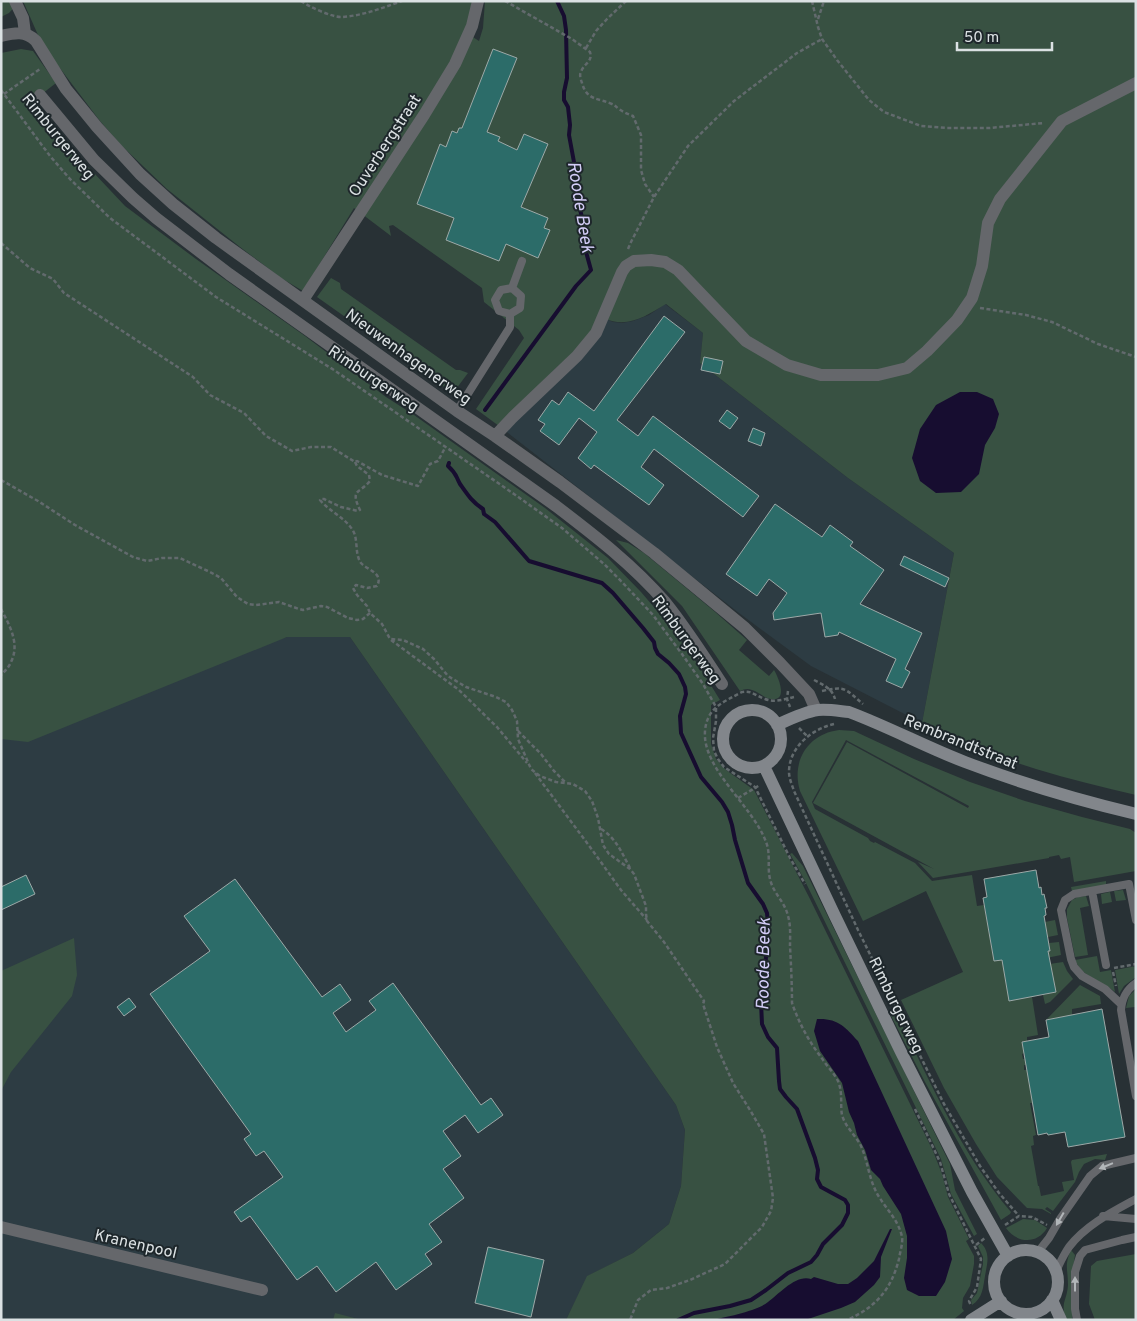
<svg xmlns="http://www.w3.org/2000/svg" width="1137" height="1321" viewBox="0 0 1137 1321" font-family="Overpass,sans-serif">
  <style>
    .built { fill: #2d3c43 }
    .green { fill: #385142 }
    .water { fill: #170d30 }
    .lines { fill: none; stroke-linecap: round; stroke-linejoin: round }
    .stream { stroke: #170d30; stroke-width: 4 }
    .building { fill: #2c6c69; stroke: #9da9a8 }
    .path { stroke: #626a6d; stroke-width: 2.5; stroke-dasharray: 4 2.5; stroke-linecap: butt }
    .lane { stroke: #65676b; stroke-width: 8 }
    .street { stroke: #65676b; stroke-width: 12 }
    .secondary { stroke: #82868b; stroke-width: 12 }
    .oneway { fill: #b2b6b9 }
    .labels { text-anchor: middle; stroke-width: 4; stroke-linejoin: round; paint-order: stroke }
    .street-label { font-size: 16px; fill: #dbe1e3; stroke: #1e272b }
    .water-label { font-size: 18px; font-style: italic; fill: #d2ccf6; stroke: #1e272b }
  </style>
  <rect width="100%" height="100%" fill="#283135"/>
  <path class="built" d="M665,304L703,333L700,363L848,478L954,553L922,723L811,666L739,613L499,426L556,368L592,336L604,318L613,322L622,323L633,321L649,315Z
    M287,637H350L676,1105L685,1130L681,1186L669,1224L633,1253L588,1276L566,1320H1V728Z"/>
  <path class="green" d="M1,1H20L9,13L1,17Z
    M23,1H474L468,34L479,41L483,28L485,1H1136V795C1102,787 1069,779 1036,769C996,757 959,740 922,723L954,553L848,478L700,363L703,333L666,304C646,316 627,329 604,318L592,336L556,368L499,426L476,409L524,338L519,330L484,302L482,288L393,225L389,226L391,236L354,208L303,291L281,278L240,247L167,189L121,145L100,121L56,63L38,35Z
    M21,49L33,51L56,83L33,101L77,155L125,206L196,259L305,336L386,397L414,415L545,508L608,558L641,592L671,627L699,666L720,700L711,705V744L716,759L726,770L754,790L810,899L933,1151L942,1174L948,1197L969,1239L966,1241L974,1256V1264L970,1286L963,1298L962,1308L964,1311L953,1320H566L587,1276L633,1253L669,1224L681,1186L685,1130L676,1105L350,637H287L28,742L1,739V53Z
    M331,278L340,283L341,289L456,370H460L468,373L453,393L317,297Z
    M616,540L628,543L644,553L714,611L747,640L739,650L769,676L774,670C780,680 789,705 767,698C762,696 757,691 752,690C748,688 744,689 740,691L682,606Z
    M839,730L854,731L914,759L970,782L1025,801L1082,817L1130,829L1136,833V871L1074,882L1070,857L1061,859L1059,855L1049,857V858L933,878L918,862L934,869L813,803L847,742L968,808L969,806L846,740L812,802L815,809L868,838L870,841L874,843L875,842L915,863L932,881L972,875L977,906L984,905L994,961L1050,951L1049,943L1059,942L1061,955L1032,961L1009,1000L1032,997L1038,1035L1027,1037V1041L1022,1042L1024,1053L1022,1054L1023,1059H1025L1026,1065H1024V1070H1027L1033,1103H1030L1036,1135L1033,1136L1034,1145L1031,1146L1038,1186H1039L1041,1196L1064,1191L1062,1182L1074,1180L1071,1162L1072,1160L1107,1154L1105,1160L1095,1159L1084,1164L1079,1172L1075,1182L1053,1211L1047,1207L1045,1209L1051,1213V1214L1042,1209L1027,1208L997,1177L976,1144L944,1088L901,1000L963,972L926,891L863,921L800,791C791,761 808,734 839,730Z
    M792,853L803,866L950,1164L955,1190L977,1234L974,1236L951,1194L941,1159L804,879L790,854Z
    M1106,881V885L1072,891L1071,887Z
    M1123,890L1126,900L1116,901L1114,891Z
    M1110,892L1112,902L1102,904L1101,894Z
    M1086,896L1089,906L1080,908L1088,955L1075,957L1067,918V909L1072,900L1078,897Z
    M1055,920L1058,935L1048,937L1045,922Z
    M74,938L77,975L72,996L11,1072L1,1091V971Z
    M1097,956L1100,972L1111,970L1115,992C1101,980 1083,978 1075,960Z
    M1063,962L1067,971L1073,979L1050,1002L1045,1004L1043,995L1056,992L1051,969L1036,966Z
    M1136,966V977L1124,986L1119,994L1115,970Z
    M1080,985L1100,996L1101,1004L1072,1009V1015L1046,1020Z
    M1136,989V1012L1135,1007L1126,1008L1129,996Z
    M895,1011C929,1079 961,1154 1011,1212L1010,1214L1001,1220L925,1082L890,1014Z
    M1023,1219L1035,1220L1047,1228C1037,1245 1016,1243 1006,1228Z
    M981,1243C991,1253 987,1264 985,1276C983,1287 983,1298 972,1305L971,1300L977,1293L983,1264V1257L978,1246Z
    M1071,1250L1075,1255L1072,1276V1319L1066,1320C1060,1302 1067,1301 1068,1285C1068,1269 1064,1266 1071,1250Z
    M1136,1254V1320H1095L1089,1304L1091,1266L1097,1261Z
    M335,1313L362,1320H333Z"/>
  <path class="water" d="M960,392H977L993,399L999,414L995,428L985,445L979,474L961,492L936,493L920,481L912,458L920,429L936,405Z
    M817,1019C838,1018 845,1027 858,1041L946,1231L952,1259L945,1282L936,1296H919L907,1290L904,1278L907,1258V1236L901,1214L883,1186L880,1179L871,1170L865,1150L857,1135L854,1123L849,1112L842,1083L820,1051L814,1031Z
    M890,1229H892L881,1257L880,1277L874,1285L855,1302L841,1308L805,1320H712C726,1317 757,1311 768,1302C779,1294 796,1274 811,1279L814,1277L838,1284H848L857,1278L874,1261Z"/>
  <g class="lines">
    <path class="stream" d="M485,410L576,286L591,270L583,241L582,218L574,182L576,173L569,135L570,125L568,107L564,100V92L567,78L566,30L564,16L557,1
      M449,463L448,466C457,474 455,475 460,484C467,494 472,502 483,509L484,514L495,522L529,561L602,583L613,593L643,628L654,642L655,648L658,654L669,663L679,674L685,687L686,694L680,716L681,733L701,777L722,802L728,812L732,825L735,840L748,883L763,904L767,913L768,923L764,990L761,1002L762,1024L768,1037L777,1048L779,1081L780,1089L786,1097L797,1109L815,1158L818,1170L817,1179L821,1187L845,1200L848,1205V1213L842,1225L823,1244L817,1255L811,1262L788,1273L766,1290L751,1300L730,1306L694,1313L678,1320"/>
  </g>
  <path class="building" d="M493,49L517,58L487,132L500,137L498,141L517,150L524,134L548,144L521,207L548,218L544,228L550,230L538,258L506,244L499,261L446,240L454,218L417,204L440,144L446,147L452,131L457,133L459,128H462Z
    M664,316L685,332L617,420L638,436L653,416L759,496L743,517L654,449L641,467L664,485L649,505L594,465L591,469L578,458L597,432L579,418L559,445L540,431L545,424L538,420L552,400L559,405L568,392L594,411Z
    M704,357L723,361L720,374L701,370Z
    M727,410L738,418L730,429L719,421Z
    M753,428L765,433L761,446L748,441Z
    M775,504L822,537L830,525L853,542L850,546L884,570L860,604L922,633L905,669L910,672L902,688L886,681L896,659L839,632L838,635L825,637L821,613L774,620L773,613L787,593L769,579L757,596L726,574Z
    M904,556L949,578L945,587L900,565Z
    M1036,870L1039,888L1041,887L1042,895L1044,894L1047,908H1045L1046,915L1044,916L1050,951H1048L1056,992L1009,1001L1002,960L994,961L983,898L987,897L984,879Z
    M26,875L35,894L1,910V887Z
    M235,879L322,997L340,984L351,1000L333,1013L346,1032L376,1010L369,1001L393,983L481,1105L491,1098L503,1115L478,1133L465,1115L443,1131L461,1156L443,1169L464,1198L429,1224L442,1242L425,1254L432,1264L396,1290L376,1262L336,1292L317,1266L297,1280L250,1216L241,1222L234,1212L283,1177L264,1151L256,1156L244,1139L251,1134L150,994L210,951L184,916Z
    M129,998L136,1007L124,1016L117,1007Z
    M1102,1009L1125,1137L1068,1147L1065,1132L1048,1135L1047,1133L1038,1135L1022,1042L1049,1037L1046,1020Z
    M488,1247L544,1260L531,1317L475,1303Z"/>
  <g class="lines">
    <path class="path" d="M301,1C309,7 332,17 341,17C362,16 382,8 402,1
      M505,1L572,39L590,52C593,62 584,63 581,72C579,75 581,80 582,83C587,101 599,98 612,104C616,106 615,106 619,109C623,112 628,114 633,116L641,135V170L645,184L654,197
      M812,1L818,27L822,39L837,60L869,100L884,112L921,126L947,128H989L1044,123
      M818,19L824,1
      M586,48L596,31L607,19L626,1
      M1,90L50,156L70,179L110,218L216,297L334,370L514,494L562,528L604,564L622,582L653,615L682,654L703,684L716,707V721L713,738L714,751L718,759L724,767L755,787L790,858L805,884
      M4,94L40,69
      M1,243L30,268L53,279L64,293L193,377L210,395L244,413L266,436L292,451L311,447H331L355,462L357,461L382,475L418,486L430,464L438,461L446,446
      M628,249L631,242L654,197L688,146L734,101L797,53L822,39
      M980,308L1026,315L1052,322L1098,344L1136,357
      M355,462L357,466L369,475L370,481C359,494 350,489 360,510L358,511L341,507L324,499H322L320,500C329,511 344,517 352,529C359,539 354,553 361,563C367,570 384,573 377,586L367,588L356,585L353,588L357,595L367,606L370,613L382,624L390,639L403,640L423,649L434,659L448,676L466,687L496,697L506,702L512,710L517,721L518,739L531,769L540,776L556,782L573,784L585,791L592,801L598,818L603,845L609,854L630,869L634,874L646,906V914L647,921L664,942L704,1001L703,1004L717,1047L733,1083L750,1110L764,1134L773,1198L771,1211L762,1227L725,1264L690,1280L667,1288L651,1290L638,1300L630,1320
      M1,480L38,501L75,525L133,557L147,561L162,558H180L210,572L221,578L237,597L248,604L256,605L279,602L299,609L303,610L321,606L327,607L348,618L357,620L363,619L370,613
      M1,609C10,626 20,644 11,662C9,667 5,671 1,675
      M391,640L459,690L497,727L527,763
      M814,680C823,685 832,688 835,699
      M788,691L787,699L790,707
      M822,691C846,686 844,688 863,704
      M794,697C785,699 775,703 765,699C756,696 751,690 742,692C724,702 707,707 705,731C702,769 753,806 766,842C771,854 767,867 770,879C773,893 785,902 788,916C791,926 790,937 790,946C791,965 792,984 792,1003C799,1023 808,1040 821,1057C826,1065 834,1073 838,1081C843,1093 840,1104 842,1115C845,1126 854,1134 860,1144C867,1158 868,1173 874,1187C881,1205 898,1217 902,1237C903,1243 900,1252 899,1259C891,1290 876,1307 847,1320
      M834,724C812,729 789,747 789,772C789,778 792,785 794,791L858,930L944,1104L980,1166L999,1193L1019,1216
      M799,728L807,736
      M518,731L541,754L554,771L565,782
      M535,773L590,847L621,890L647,920
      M738,798L760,785
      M601,829C616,838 622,853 630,868
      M1114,968L1136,964
      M1113,972L1116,986
      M915,1109L940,1162L949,1194L981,1259L977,1287L969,1301L971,1306
      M1005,1225L1019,1216L1032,1217L1047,1225
      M976,1245L985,1238"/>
    <path class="lane" d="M512,288L521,296L520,308L510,314L499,311L495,300L501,290Z
      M512,288L522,261
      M457,411L510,327V314
      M1092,891L1106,965
      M1136,983C1126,990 1122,998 1121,1010L1136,1096
      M1121,1004L1105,989L1082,976L1074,967L1071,959L1061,910L1065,900L1074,894L1129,884L1136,920
      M1103,1216L1136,1219
      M1038,1252L1049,1238L1060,1219L1090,1176L1102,1166L1136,1158
      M1056,1271C1060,1263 1064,1254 1069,1247C1086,1225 1112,1212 1136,1199
      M1077,1320L1075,1309V1272L1080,1256L1085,1250L1122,1240L1136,1237"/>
    <path class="street" d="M15,1L23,18L25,33
      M1,36C14,33 25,30 36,41L66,89L97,127L140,174L173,204L216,238L457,411L495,436L560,482L654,553L745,628L780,663L809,694L816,710
      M40,95L94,160L133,198L156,218L229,274L556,506C594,535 633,565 665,602C686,628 704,656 722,684
      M303,300L424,115L455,64L472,26L478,1
      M495,436L512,418L577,356L596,333L622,272L626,266L634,261L651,260L665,262L678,270L746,341L787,365L821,375H878L907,368L927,351L957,320L972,298L982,266L988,223L1000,199L1062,121L1136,83
      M1,1227L262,1290"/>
    <path class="secondary" d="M723 739a29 29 0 1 1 58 0a29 29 0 1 1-58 0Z
      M777,725C790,719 804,712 818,710C828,709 839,711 849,712C889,727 926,747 965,762C1020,783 1078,800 1136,814
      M764,766L835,916L901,1052L972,1192L1008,1256
      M994 1282a32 32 0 1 1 64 0a32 32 0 1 1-64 0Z
      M1052,1300L1061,1320
      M971,1320L1001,1301"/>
  </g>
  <defs><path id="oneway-solid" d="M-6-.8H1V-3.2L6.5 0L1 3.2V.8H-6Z" transform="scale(1.25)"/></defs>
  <g class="oneway">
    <use href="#oneway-solid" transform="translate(1106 1166) rotate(158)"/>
    <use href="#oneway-solid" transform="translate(1060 1219) rotate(120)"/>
    <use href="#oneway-solid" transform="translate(1075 1284) rotate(-90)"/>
  </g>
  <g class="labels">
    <g class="street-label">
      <text transform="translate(59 136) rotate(51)" y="6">Rimburgerweg</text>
      <text transform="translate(384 145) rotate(-57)" y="6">Ouverbergstraat</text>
      <text transform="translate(409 356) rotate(36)" y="6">Nieuwenhagenerweg</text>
      <text transform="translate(374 378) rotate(34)" y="6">Rimburgerweg</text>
      <text transform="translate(687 639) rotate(54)" y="6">Rimburgerweg</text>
      <text transform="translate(961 741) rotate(22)" y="6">Rembrandtstraat</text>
      <text transform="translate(897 1005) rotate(64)" y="6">Rimburgerweg</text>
      <text transform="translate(136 1243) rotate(13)" y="6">Kranenpool</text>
    </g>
    <g class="water-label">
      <text transform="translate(581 207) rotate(81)" y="6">Roode Beek</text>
      <text transform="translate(763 964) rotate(-89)" y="6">Roode Beek</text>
    </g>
  </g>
  <rect width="1137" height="1321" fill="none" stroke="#dbe1e3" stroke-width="5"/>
  <path d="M957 42v8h95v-8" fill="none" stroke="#dbe1e3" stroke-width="2.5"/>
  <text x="964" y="42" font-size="15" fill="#dbe1e3" stroke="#1e272b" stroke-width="4" paint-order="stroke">50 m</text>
</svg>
